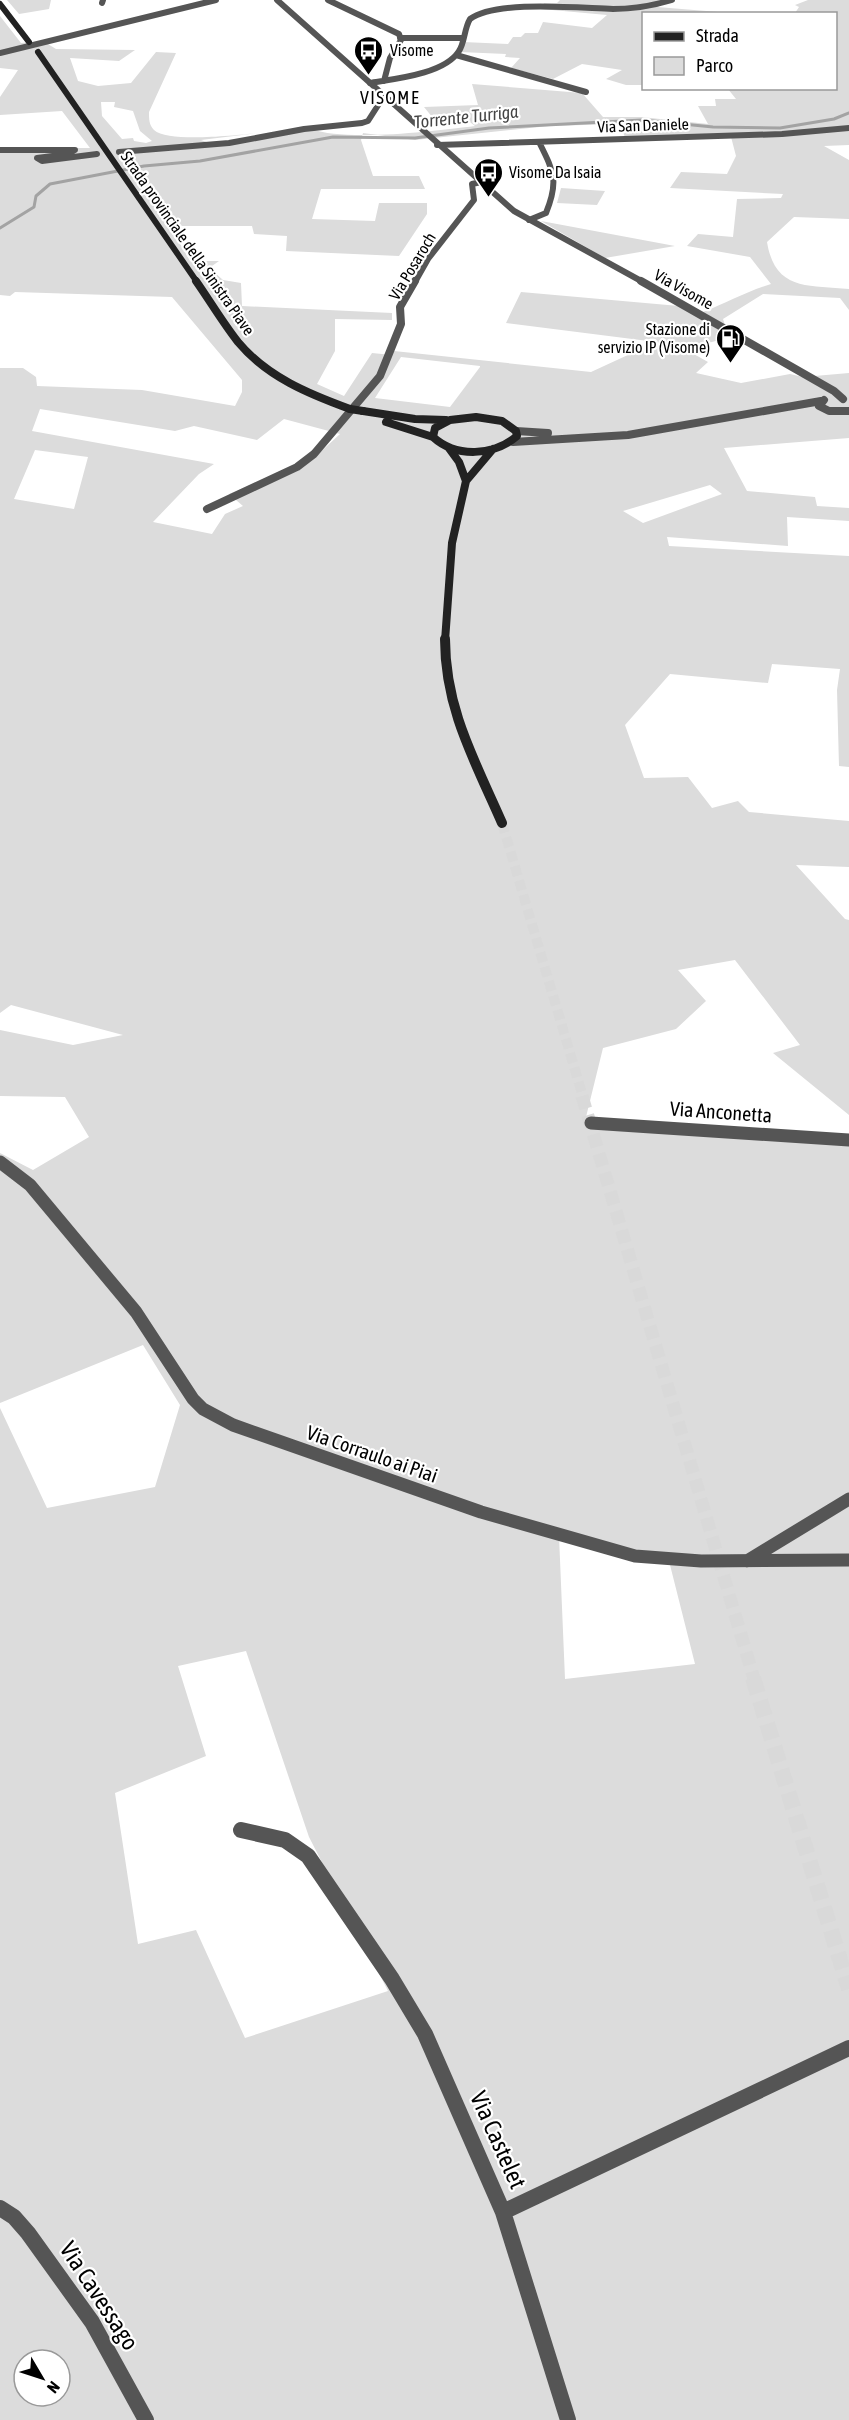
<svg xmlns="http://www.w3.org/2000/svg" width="849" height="2420" viewBox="0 0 849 2420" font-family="'Asap Condensed',sans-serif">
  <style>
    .green { fill: #dcdcdc; fill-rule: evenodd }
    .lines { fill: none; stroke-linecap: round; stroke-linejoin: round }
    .stream { stroke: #a3a3a3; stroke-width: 3 }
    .minor-tunnel { stroke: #d9d9d9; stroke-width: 6; stroke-dasharray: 6 3; stroke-linecap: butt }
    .secondary-tunnel-far2 { stroke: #d9d9d9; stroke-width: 10; stroke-dasharray: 10 5; stroke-linecap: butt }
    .secondary-tunnel-far1 { stroke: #d9d9d9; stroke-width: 13; stroke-dasharray: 13 7; stroke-linecap: butt }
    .secondary-tunnel { stroke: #d9d9d9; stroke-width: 16; stroke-dasharray: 16 8; stroke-linecap: butt }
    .minor-far3 { stroke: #555; stroke-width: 6 }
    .minor-far2 { stroke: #555; stroke-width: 8 }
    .minor-far1 { stroke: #555; stroke-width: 13 }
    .minor { stroke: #555; stroke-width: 16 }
    .tertiary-far1 { stroke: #555; stroke-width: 6 }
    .tertiary { stroke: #555; stroke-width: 8 }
    .secondary-far2 { stroke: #222; stroke-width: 6 }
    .secondary-far1 { stroke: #222; stroke-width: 8 }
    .secondary { stroke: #222; stroke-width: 10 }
    .secondary-bridge { stroke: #222; stroke-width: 8 }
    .labels { text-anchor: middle; stroke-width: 4.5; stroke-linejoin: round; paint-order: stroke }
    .far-poi-label { font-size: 16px; fill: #000; stroke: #fff; text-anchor: start }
    .far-street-label { font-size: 16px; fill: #000; stroke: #fff }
    .far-quarter-label { font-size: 18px; letter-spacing: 1.5px; fill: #000; stroke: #fff }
    .far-water-label { font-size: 18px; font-style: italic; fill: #444; stroke: #fff }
    .street-label { font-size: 20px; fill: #000; stroke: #fff }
    .near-street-label { font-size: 24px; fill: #000; stroke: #fff }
  </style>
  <rect width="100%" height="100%" fill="#fff"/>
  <path class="green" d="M7,0H51L49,9L19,14Z
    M560,0H673L657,7L731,13L644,14L643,85H626L606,79L622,70L582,64L553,79L511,68L520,58L505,57L506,54L460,52L463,42L508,44L513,37H521L525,33H538L543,22L592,28L607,15L541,9L544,3H557Z
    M808,0H849V145L824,146L849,160V219L794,217L767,242C775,291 808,285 849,289V310L840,298L763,294L723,319L725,325L703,312C726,303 747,291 771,284L750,257L687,246L698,234L733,237L737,199L781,198L783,194L670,188L681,172L727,174L736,156L730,133L625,137L619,124L549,126L415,140L363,133L361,140L373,176H419L425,189H321L312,219L375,221L379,203H427V214L399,256L286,251L287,236L254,234L252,226H170L190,261H219L212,266L213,271L223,280L241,283L242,306L392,313V320L335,319V351L317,384L344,396L372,353L392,355L394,351L591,372L656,342L506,323L521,292L679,306L731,337L685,349L708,362L696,373L741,383L790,374L803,377L849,373V438L724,448L747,491L815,497L817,506L849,508V521L787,517L788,546L667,537L669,546L849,556V767L839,766L837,690L840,669L772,664L768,683L670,674L625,725L644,778L688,777L712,808L738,801L749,812L849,821V867L796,865L845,919L849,920V1115L773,1053L800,1045L735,960L678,970L706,1001L676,1029L603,1048L586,1117L849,1135V2420H0V1408L47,1508L155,1487L180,1405L143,1345L0,1403V1153L33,1170L89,1137L65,1097L0,1096V1030L73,1045L123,1035L11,1005L0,1013V368H23L36,377L37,386L142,390L235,406L242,392V380L172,297L15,292L10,296L0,295V148H90L62,111L0,115V97L18,70L0,68V16L21,43L43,41L56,49L135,50L119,61L70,58L78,81L98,86L131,83L156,52L176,53L149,112C149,119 149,125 154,130C168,143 237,135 258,133L201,140L212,144L311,129C347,142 435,131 475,126L462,116L433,118L424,107L478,105L472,84L582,93L603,117H641L708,124L698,106H716L715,99H736L728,89L836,88V14L795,13L799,7L795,5ZM101,102H115L114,107L133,111L140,131L152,141L146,143L134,141L133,138L122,139L102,116ZM401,357L480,366V367L450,407L375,398ZM40,409L175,431L194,426L257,440L284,419L340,434L315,457L229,494L243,506L225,514L212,534L153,522L199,474L214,464L32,431ZM35,450L88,457L74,509L14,499ZM710,485L722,494L643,523L623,511ZM559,1536L668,1557L695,1664L565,1679ZM246,1651L309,1837L388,1991L245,2038L196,1930L138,1944L115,1793L206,1756L178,1666ZM24,2360H60V2396H24Z
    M561,188L605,191L597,205L557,203Z
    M541,221L675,246L605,258Z"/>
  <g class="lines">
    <path class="stream" d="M0,228L34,207L36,196L50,184L144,166L200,161L333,137L415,138L489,128L642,120L713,127L780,128L834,119L849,113"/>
    <path class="minor-tunnel" d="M97,154L119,152"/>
    <path class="secondary-tunnel-far2" d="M502,823L583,1097"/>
    <path class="secondary-tunnel-far1" d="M582,1096L754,1679"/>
    <path class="secondary-tunnel" d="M753,1678L849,1989"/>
    <path class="minor-far3" d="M328,0L399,34L401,40L390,58L384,81
      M102,3L103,0
      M400,38H462
      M456,55L586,92
      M370,83C394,79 445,74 459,51C465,42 464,29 470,19C496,0 577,8 613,9C634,9 652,6 672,0
      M437,145L782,134L849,128
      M0,150H75L68,154L37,158L42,161L97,154
      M119,152L229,143L304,129L362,123L368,121L384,96
      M529,220L546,213C559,181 554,172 539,142
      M415,282L428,259L474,200L472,184L481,182"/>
    <path class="minor-far2" d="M207,509L297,467L314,454L380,376L401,324L400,307L415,281"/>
    <path class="minor-far1" d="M591,1123L849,1140
      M0,1162L30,1185L136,1312L193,1399L203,1409L233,1425L481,1512L635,1556L701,1561L849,1560
      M747,1561L849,1499"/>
    <path class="minor" d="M241,1830L285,1840L308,1856L392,1979L425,2034L503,2212L568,2420
      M0,2208L14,2217L28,2233L92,2322L146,2420
      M503,2212L849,2048"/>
    <path class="tertiary-far1" d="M277,0L514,211L643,282
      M0,53L216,0"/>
    <path class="tertiary" d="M641,281L834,391L843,399
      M824,400L819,406L829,411H849
      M516,431L548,433
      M513,442L628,435L821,401"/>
    <path class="secondary-far2" d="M0,4L29,42
      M38,52L197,282"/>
    <path class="secondary-far1" d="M196,281C210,301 223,323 238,342C267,377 309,394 350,409
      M363,411L415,419L446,420
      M476,417L502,421L516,431L517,436C494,456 456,458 433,437L435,428L450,420Z
      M386,422L433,437
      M448,447L459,462L466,481
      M445,641L452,543L466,481L493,449"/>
    <path class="secondary" d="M445,639C445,709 475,761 502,823"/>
    <path class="secondary-bridge" d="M350,409L363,411"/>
  </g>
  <defs>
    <symbol id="bus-pin" viewBox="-11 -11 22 30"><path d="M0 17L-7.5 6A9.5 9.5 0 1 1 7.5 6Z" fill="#000" stroke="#fff"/><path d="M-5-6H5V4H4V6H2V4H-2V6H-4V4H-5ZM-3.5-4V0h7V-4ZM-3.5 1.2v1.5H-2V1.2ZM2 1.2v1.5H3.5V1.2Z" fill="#fff"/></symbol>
    <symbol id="fuel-pin" viewBox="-11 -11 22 30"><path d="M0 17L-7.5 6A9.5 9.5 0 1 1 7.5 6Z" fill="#000" stroke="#fff"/><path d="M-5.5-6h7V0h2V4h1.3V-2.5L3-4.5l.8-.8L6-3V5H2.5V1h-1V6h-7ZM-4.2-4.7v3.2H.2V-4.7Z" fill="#fff"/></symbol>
  </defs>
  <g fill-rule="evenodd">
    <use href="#bus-pin" x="352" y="34" width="33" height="45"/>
    <use href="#bus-pin" x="472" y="156" width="33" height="45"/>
    <use href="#fuel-pin" x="714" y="322" width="33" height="45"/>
  </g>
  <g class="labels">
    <g class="far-poi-label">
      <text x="390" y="56">Visome</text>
      <text x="509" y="178">Visome Da Isaia</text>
      <text x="710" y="335" text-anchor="end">Stazione di<tspan x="710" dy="18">servizio IP (Visome)</tspan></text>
    </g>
    <g class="far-street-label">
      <text transform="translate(643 125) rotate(-2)" y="6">Via San Daniele</text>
      <text transform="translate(188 243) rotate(55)" y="6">Strada provinciale della Sinistra Piave</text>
      <text transform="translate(412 266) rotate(-59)" y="6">Via Posaroch</text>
      <text transform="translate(684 289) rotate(29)" y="6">Via Visome</text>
    </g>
    <g class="far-quarter-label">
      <text x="390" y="104">VISOME</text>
    </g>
    <g class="far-water-label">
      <text transform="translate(466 117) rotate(-6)" y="6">Torrente Turriga</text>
    </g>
    <g class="street-label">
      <text transform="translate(721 1112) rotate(4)" y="7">Via Anconetta</text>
      <text transform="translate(372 1454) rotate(19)" y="7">Via Corraulo ai Piai</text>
    </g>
    <g class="near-street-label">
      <text transform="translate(498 2140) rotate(66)" y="8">Via Castelet</text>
      <text transform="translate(99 2296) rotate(57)" y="8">Via Cavessago</text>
    </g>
  </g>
  <rect x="642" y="12" width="195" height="78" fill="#ffffff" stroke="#999999" stroke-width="1.5"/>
  <rect x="654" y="32" width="30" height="9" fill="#222222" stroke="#999999" stroke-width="1.5"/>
  <text x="696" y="42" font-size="18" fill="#000000">Strada</text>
  <rect x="654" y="57" width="30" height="18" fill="#dcdcdc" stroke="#999999" stroke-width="1.5"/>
  <text x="696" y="72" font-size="18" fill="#000000">Parco</text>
  <g transform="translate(42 2378) rotate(129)"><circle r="28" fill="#ffffff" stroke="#999999" stroke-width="1.5"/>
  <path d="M0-4.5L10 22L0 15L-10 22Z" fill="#000000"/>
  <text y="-9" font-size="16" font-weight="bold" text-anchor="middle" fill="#000000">N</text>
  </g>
</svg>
